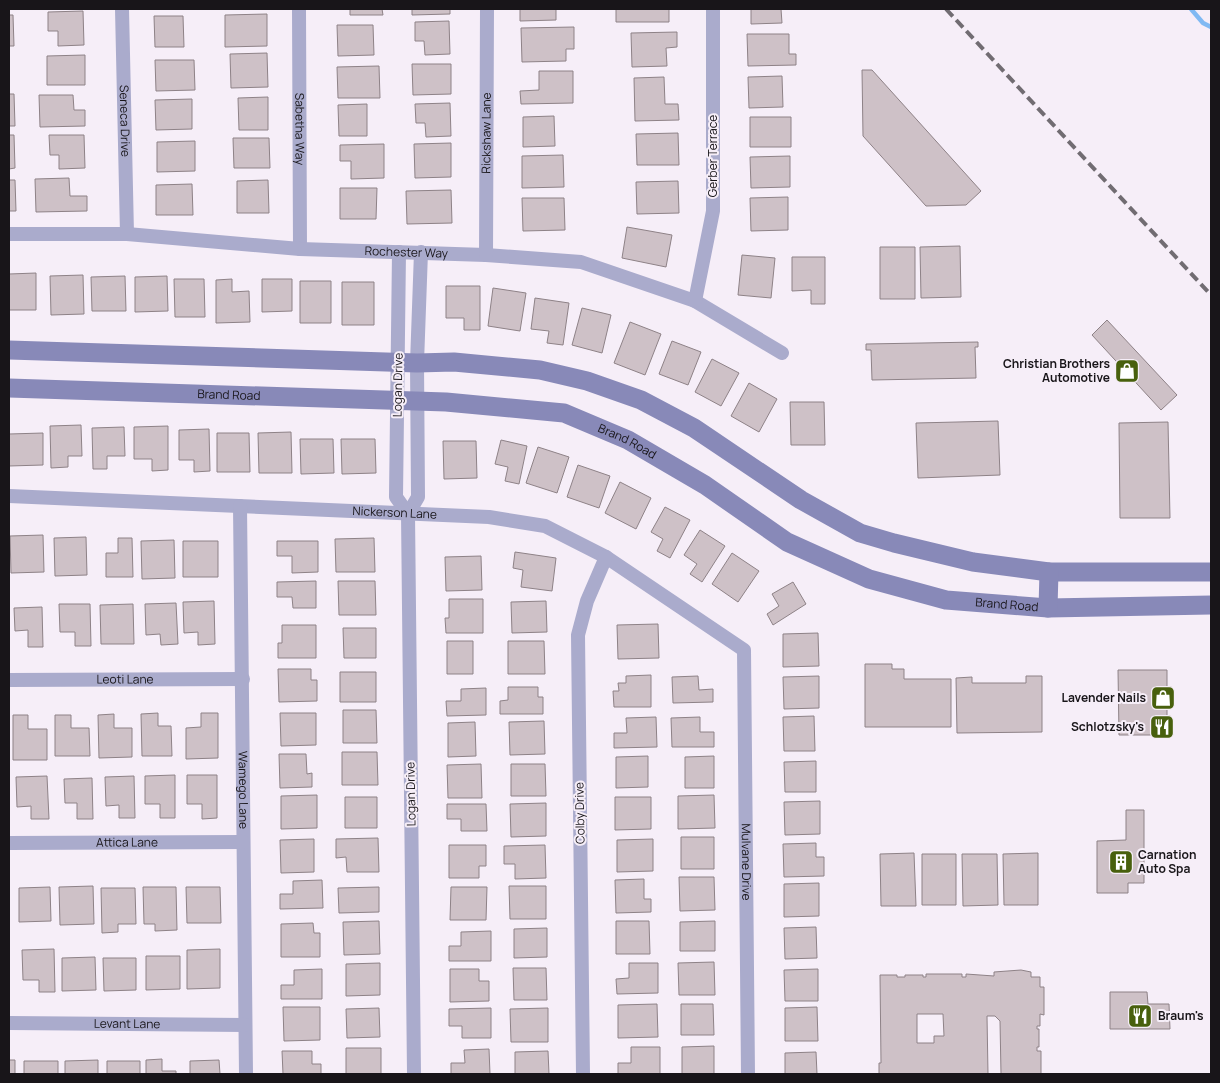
<svg xmlns="http://www.w3.org/2000/svg" width="1220" height="1083" viewBox="0 0 1220 1083" font-family="Manrope,sans-serif">
  <style>
    .lines { fill: none; stroke-linecap: round; stroke-linejoin: round }
    .stream { stroke: #80b9f3; stroke-width: 4.5 }
    .building { fill: #cec1c7; stroke: #8e8287; fill-rule: evenodd }
    .street { stroke: #aaabcc; stroke-width: 14 }
    .secondary { stroke: #8889b8; stroke-width: 19 }
    .rail { stroke: #716c72; stroke-width: 4; stroke-dasharray: 10 5; stroke-linecap: butt }
    .labels { text-anchor: middle; stroke-width: 4; stroke-linejoin: round; paint-order: stroke }
    .street-label { font-size: 12px; fill: #181519; stroke: #f6eef8 }
    .poi-label { font-size: 12px; font-weight: bold; fill: #181519; stroke: #f6eef8; text-anchor: end }
  </style>
  <rect width="100%" height="100%" fill="#f6eef8"/>
  <g class="lines">
    <path class="stream" d="M1191,9L1203,23L1211,27"/>
  </g>
  <path class="building" d="M350,9H382L383,15H350Z
    M412,9H450V14L412,15Z
    M520,9H556V20L520,21Z
    M616,9H669V22H616Z
    M751,9H781L782,23L751,24Z
    M83,11L84,45L58,46V31H48V12Z
    M267,14V46L225,47V15Z
    M9,15H13L14,46H9Z
    M154,16H183L184,47H155Z
    M449,21L450,54L425,55L424,41H415V22Z
    M337,25H373L374,55L338,56Z
    M574,27V49H566V61L522,62L521,28Z
    M677,32V47L666,48L667,66L632,67L631,33Z
    M747,34H789V54H796V65L748,66Z
    M267,53L268,87L231,88L230,54Z
    M85,55V85H47V56Z
    M155,60H194L195,90L156,91Z
    M412,64H451V94L413,95Z
    M379,66L380,98H338L337,67Z
    M862,70H872L981,191L966,205L926,206L863,136Z
    M539,71H573V103L521,104L520,91L539,90Z
    M782,76L783,107L749,108L748,77Z
    M664,77L665,104H678L679,120L635,121L634,78Z
    M9,94H14L15,126H9Z
    M39,95H73L74,110H85V126L40,127Z
    M268,97V130H239L238,98Z
    M192,99V129L156,130L155,100Z
    M450,103L451,136L426,137L425,123H416L415,104Z
    M367,104V136H339L338,105Z
    M554,116L555,146L523,147V117Z
    M750,117H791V147H750Z
    M678,133L679,165H637L636,134Z
    M9,135H14L15,168L9,169Z
    M49,135H84L85,168L59,169V155H50Z
    M233,138H269L270,168H234Z
    M195,141V171L157,172V142Z
    M451,143V177L415,178L414,144Z
    M384,144V178L351,179V161H340V145Z
    M563,155L564,187L522,188V156Z
    M790,156V187L751,188L750,157Z
    M69,178L70,196H87V211L36,212L35,179Z
    M9,180H15L16,211H9Z
    M268,180L269,213H237V181Z
    M678,181L679,213L637,214L636,182Z
    M192,184L193,215H156V185Z
    M340,188H377L376,219H340Z
    M451,190L452,223L407,224L406,191Z
    M788,197V230L751,231L750,198Z
    M522,198H564L565,230L523,231Z
    M627,227L672,235L666,267L622,258Z
    M960,246L961,297L921,298L920,247Z
    M880,247H915V299H880Z
    M742,255L775,258L771,298L738,295Z
    M792,257H825V304H811V290L792,291Z
    M36,273V310H9V274Z
    M83,275L84,314L51,315L50,276Z
    M125,276L126,311H92L91,277Z
    M167,276L168,311L135,312V277Z
    M174,279H204L205,317H175Z
    M232,279V292L249,291L250,322L216,323V280Z
    M262,279H292V311L262,312Z
    M300,281H331V323H300Z
    M342,282H374V325H342Z
    M446,286H480V330H464V318H446Z
    M493,288L526,293L520,331L488,326Z
    M535,298L569,303L563,345L547,343L549,331L531,329Z
    M582,308L611,315L602,353L572,345Z
    M1107,320L1177,395L1161,410L1092,335Z
    M630,322L661,334L645,375L614,363Z
    M672,341L701,352L688,385L659,374Z
    M978,342V347H975L976,378L872,380L871,350H866V344Z
    M712,359L739,373L721,406L695,392Z
    M749,383L777,399L759,432L731,416Z
    M790,402H824L825,445H791Z
    M998,421L1000,475L918,478L916,423Z
    M1168,422L1170,518H1120L1119,423Z
    M81,425L82,456H68V467L51,468L50,426Z
    M168,426V470L152,471V459H134V427Z
    M124,427L125,456H107V469H93L92,428Z
    M209,429L210,471L194,472V460H179V430Z
    M291,432L292,473H259L258,433Z
    M43,433V465L9,466V434Z
    M217,433H249L250,472H217Z
    M300,439H333L334,473L301,474Z
    M341,439H375L376,473L342,474Z
    M501,440L527,446L519,484L505,481L508,467L495,464Z
    M443,441H476L477,478L444,479Z
    M538,447L569,457L557,493L526,483Z
    M578,465L610,476L599,508L567,497Z
    M620,482L651,498L636,529L605,513Z
    M665,507L690,520L670,558L657,551L663,539L651,532Z
    M700,530L725,546L702,582L690,574L697,564L684,555Z
    M43,535L44,572L11,573L10,536Z
    M86,537L87,575L55,576L54,538Z
    M118,538H132L133,577H106V553H118Z
    M374,538L375,572H336L335,539Z
    M174,540L175,578L142,579L141,541Z
    M183,541H218V577H183Z
    M277,541H318V572L292,573V556H277Z
    M515,552L556,558L552,591L521,587L523,570L513,568Z
    M732,553L759,571L738,602L712,584Z
    M481,556L482,590L446,591L445,557Z
    M316,581V608H293L292,597H277V582Z
    M338,581H375L376,615H339Z
    M793,582L806,604L773,625L767,614L779,606L772,594Z
    M449,599H483V633H446L445,618H449Z
    M214,601L215,644L198,645V632L184,633L183,602Z
    M546,601L547,632L512,633L511,602Z
    M176,603L178,644L161,645L160,634L146,635L145,604Z
    M59,604H90L91,646H75V632H60Z
    M133,604L134,644H101L100,605Z
    M42,607L43,647H28V630L15,631L14,608Z
    M658,624L659,658L618,659L617,625Z
    M282,625H316V658H278V643H282Z
    M343,628H376V658H344Z
    M818,633L819,666L783,667V634Z
    M447,641H473V674H447Z
    M508,641H544L545,674H508Z
    M865,664H892V669H904V679H951V727H865Z
    M278,669H311V680H317V701L279,702Z
    M1118,670H1167V735H1119Z
    M340,672H376V702H340Z
    M651,675V707H614L613,691H619L618,683H626V676Z
    M698,676L699,690L713,689V702L673,703L672,677Z
    M819,676V708L784,709L783,677Z
    M1026,676H1042V732L957,733L956,678L972,677V683H1026Z
    M508,687H538V697H543V714H500V701L508,700Z
    M486,688V715L447,716L446,701H461V689Z
    M343,710H376L377,743H343Z
    M158,713V726H171L172,756H142L141,714Z
    M201,713H218V758L186,759V728L201,727Z
    M280,713H316V745L281,746Z
    M114,714V728H132V757L99,758L98,715Z
    M13,715H28V729H47V760H13Z
    M55,715H71V728H89L90,756H55Z
    M814,716L815,751H784L783,717Z
    M656,717L657,747L614,748V733H627L626,718Z
    M700,717V732H714V747H672L671,718Z
    M544,721L545,754L510,755L509,722Z
    M475,722L476,756L448,757V723Z
    M342,752H377L378,785H342Z
    M279,754H306L307,774L312,773V787L280,788Z
    M648,756V787L616,788V757Z
    M714,756V788H685V757Z
    M816,761V792H785L784,762Z
    M481,764L482,798H448L447,765Z
    M511,764H545L546,796H511Z
    M175,775V818H160V804H145V776Z
    M187,775H217V818L202,819V804H187Z
    M47,776L49,819H31V806L17,807L16,777Z
    M134,776L135,818H119V805L106,806L105,777Z
    M92,778L93,819H77V803H65L64,779Z
    M317,795V828L281,829V796Z
    M714,795L715,828L678,829V796Z
    M345,797H377V828H345Z
    M615,797H651V829L615,830Z
    M820,801V834L785,835L784,802Z
    M546,803V836L511,837L510,804Z
    M447,804H486L487,831H461V819H447Z
    M1126,810H1144V883H1128V893H1097V841L1126,840Z
    M681,837H714V869H681Z
    M378,838L379,872H347L346,857L336,858V839Z
    M314,839V872L281,873L280,840Z
    M653,839V871L617,872V840Z
    M816,843V857H824V876L784,877L783,844Z
    M449,845H486V866H479V878H449Z
    M545,845L546,878L515,879V864H504V846Z
    M914,853L916,906H881L880,854Z
    M1038,853V905H1004L1003,854Z
    M922,854H956V905H922Z
    M962,854H997L998,905L963,906Z
    M679,877H714L715,910L680,911Z
    M644,879V899H651V912L616,913L615,880Z
    M322,880L323,908L280,909V894H293V881Z
    M819,883V916L784,917V884Z
    M93,886L94,924L60,925L59,887Z
    M509,886H546V919H510Z
    M50,887L51,921L19,922V888Z
    M143,887H176L177,930L155,931V924H144Z
    M186,887H220L221,923H187Z
    M379,887V912L339,913L338,888Z
    M451,887H487L486,920H450Z
    M101,888H135L136,924H118V932L102,933Z
    M379,921L380,954L344,955L343,922Z
    M616,921H649L650,954H616Z
    M715,921V951H680V922Z
    M313,923L314,933H320V957H281V924Z
    M816,927L817,958L785,959L784,928Z
    M547,928V957L514,958V929Z
    M491,931V961H449V946H461V932Z
    M54,949L55,992H39V980H23L22,950Z
    M220,949V988L187,989V950Z
    M146,956H180V989L146,990Z
    M95,957L96,990L62,991V958Z
    M103,958H136V990L104,991Z
    M714,962L715,995H679L678,963Z
    M380,963V995L346,996V964Z
    M629,963H658V993L617,994L616,979L629,978Z
    M513,968H546L547,1000H514Z
    M322,969V999H281V985H294V970Z
    M450,969H479V981H489V1001L450,1002Z
    M818,969V1001H785L784,970Z
    M1021,970L1031,972V977H1040V987H1044V1015L1040,1014V1026H1037V1029H1039V1047H1037V1051H1041V1074H1001L1000,1021L995,1016H987L988,1074H879V1063H881L880,975H897V977H905V975H923V977H926V974H962V977H966V974L994,976V972ZM917,1014H943L944,1036H934V1043H917Z
    M1110,992H1147L1148,1004H1169L1170,1029H1110Z
    M657,1004L658,1037L618,1038V1005Z
    M681,1004H713L714,1035H681Z
    M283,1007H320V1040L284,1041Z
    M817,1007L818,1041H785V1008Z
    M379,1008L380,1037L347,1038L346,1009Z
    M491,1008V1038H462V1026H449V1009Z
    M548,1008V1042H511L510,1009Z
    M714,1046V1074H682V1047Z
    M631,1047H660V1074H618V1063H631Z
    M346,1048H381V1074H346Z
    M489,1049L490,1074H451V1063H465L464,1050Z
    M282,1051H312V1064H321V1074H283Z
    M548,1051L549,1074H515V1052Z
    M816,1052L817,1074H785V1053Z
    M162,1059V1071H176V1074H146V1060Z
    M9,1060H15V1074H9Z
    M98,1060V1074H65V1061Z
    M219,1060L220,1074H190V1061Z
    M24,1061H58V1074H24Z
    M107,1061H140V1074H107Z"/>
  <g class="lines">
    <g class="street">
      <path id="s1" d="M122,9L127,234"/>
      <path id="s2" d="M299,9L300,249"/>
      <path id="s3" d="M9,234H127L300,249L486,255L581,262L695,301L782,353"/>
      <path d="M399,252L396,497L408,514"/>
      <path id="s4" d="M486,255L487,9"/>
      <path d="M695,301L713,211V9"/>
      <path id="s5" d="M9,496L489,517L545,526L606,557L744,650L748,1074"/>
      <path id="s6" d="M240,506L246,1074"/>
      <path id="s7" d="M9,680L243,679"/>
      <path id="s8" d="M9,843L243,842"/>
      <path id="s9" d="M9,1023L245,1025"/>
      <path d="M414,1074L408,514L418,497L417,363L421,252"/>
      <path d="M583,1074L578,635L587,601L606,557"/>
    </g>
    <g class="secondary">
      <path d="M9,350L417,363L454,362L540,370L587,381L641,400L694,428L801,500L860,533L894,543L973,562L1049,572H1211"/>
      <path id="s10" d="M9,388L446,402L564,413L628,440L705,485L787,542L869,579L946,600L1048,608L1211,605"/>
      <path d="M1048,608L1049,572"/>
    </g>
    <path class="rail" d="M946,9L1211,295"/>
  </g>
  <defs>
    <symbol id="shop-square" viewBox="-11 -11 22 22"><rect x="-9" y="-9" width="18" height="18" rx="4" fill="#48600d" stroke="#f6eef8"/><path d="M-5-2.5h2.3a2.7 3.5 0 0 1 5.4 0H5L5.5 6h-11ZM-1.5-2.5h3a1.5 2.3 0 0 0-3 0Z" fill="#fff"/></symbol>
    <symbol id="restaurant-square" viewBox="-11 -11 22 22"><rect x="-9" y="-9" width="18" height="18" rx="4" fill="#48600d" stroke="#f6eef8"/><path d="M-5-6h1v4h1v-4h1v4h1v-4h1v5L-1.5 .5V6h-2V.5L-5-1ZM5-6V6H3V1.5H1.5Q1.5-4 5-6Z" fill="#fff"/></symbol>
    <symbol id="building-square" viewBox="-11 -11 22 22"><rect x="-9" y="-9" width="18" height="18" rx="4" fill="#48600d" stroke="#f6eef8"/><path d="M-4-6H4V6H1V3H-1V6H-4ZM-2.5-4.3h1.7v1.8h-1.7ZM.8-4.3h1.7v1.8H.8ZM-2.5-1h1.7V.8h-1.7ZM.8-1h1.7V.8H.8Z" fill="#fff"/></symbol>
  </defs>
  <g fill-rule="evenodd">
    <use href="#shop-square" x="1113" y="357" width="28" height="28"/>
    <use href="#shop-square" x="1149" y="684" width="28" height="28"/>
    <use href="#restaurant-square" x="1148" y="713" width="28" height="28"/>
    <use href="#building-square" x="1107" y="848" width="28" height="28"/>
    <use href="#restaurant-square" x="1126" y="1002" width="28" height="28"/>
  </g>
  <g class="labels">
    <g class="street-label">
      <text dy="4" stroke="none"><textPath href="#s1" startOffset="112">Seneca Drive</textPath></text>
      <text dy="4" stroke="none"><textPath href="#s2" startOffset="120">Sabetha Way</textPath></text>
      <text dy="4" stroke="none"><textPath href="#s4" startOffset="122">Rickshaw Lane</textPath></text>
      <text transform="translate(713 156) rotate(-90)" y="4">Gerber Terrace</text>
      <text dy="4" stroke="none"><textPath href="#s3" startOffset="398">Rochester Way</textPath></text>
      <text transform="translate(398 385) rotate(-89)" y="4">Logan Drive</text>
      <text dy="4" stroke="none"><textPath href="#s10" startOffset="220">Brand Road</textPath></text>
      <text dy="4" stroke="none"><textPath href="#s10" startOffset="625">Brand Road</textPath></text>
      <text dy="4" stroke="none"><textPath href="#s5" startOffset="386">Nickerson Lane</textPath></text>
      <text dy="4" stroke="none"><textPath href="#s10" startOffset="1045">Brand Road</textPath></text>
      <text dy="4" stroke="none"><textPath href="#s7" startOffset="116">Leoti Lane</textPath></text>
      <text dy="4" stroke="none"><textPath href="#s6" startOffset="284">Wamego Lane</textPath></text>
      <text transform="translate(411 794) rotate(-91)" y="4">Logan Drive</text>
      <text transform="translate(580 813) rotate(-91)" y="4">Colby Drive</text>
      <text dy="4" stroke="none"><textPath href="#s8" startOffset="118">Attica Lane</textPath></text>
      <text dy="4" stroke="none"><textPath href="#s5" startOffset="984">Mulvane Drive</textPath></text>
      <text dy="4" stroke="none"><textPath href="#s9" startOffset="118">Levant Lane</textPath></text>
    </g>
    <g class="poi-label">
      <text x="1110" y="368">Christian Brothers<tspan x="1110" dy="14">Automotive</tspan></text>
      <text x="1146" y="702">Lavender Nails</text>
      <text x="1144" y="731">Schlotzsky's</text>
      <text x="1138" y="859" text-anchor="start">Carnation<tspan x="1138" dy="14">Auto Spa</tspan></text>
      <text x="1158" y="1020" text-anchor="start">Braum's</text>
    </g>
  </g>
  <rect width="1220" height="1083" fill="none" stroke="#181519" stroke-width="20"/>
</svg>
